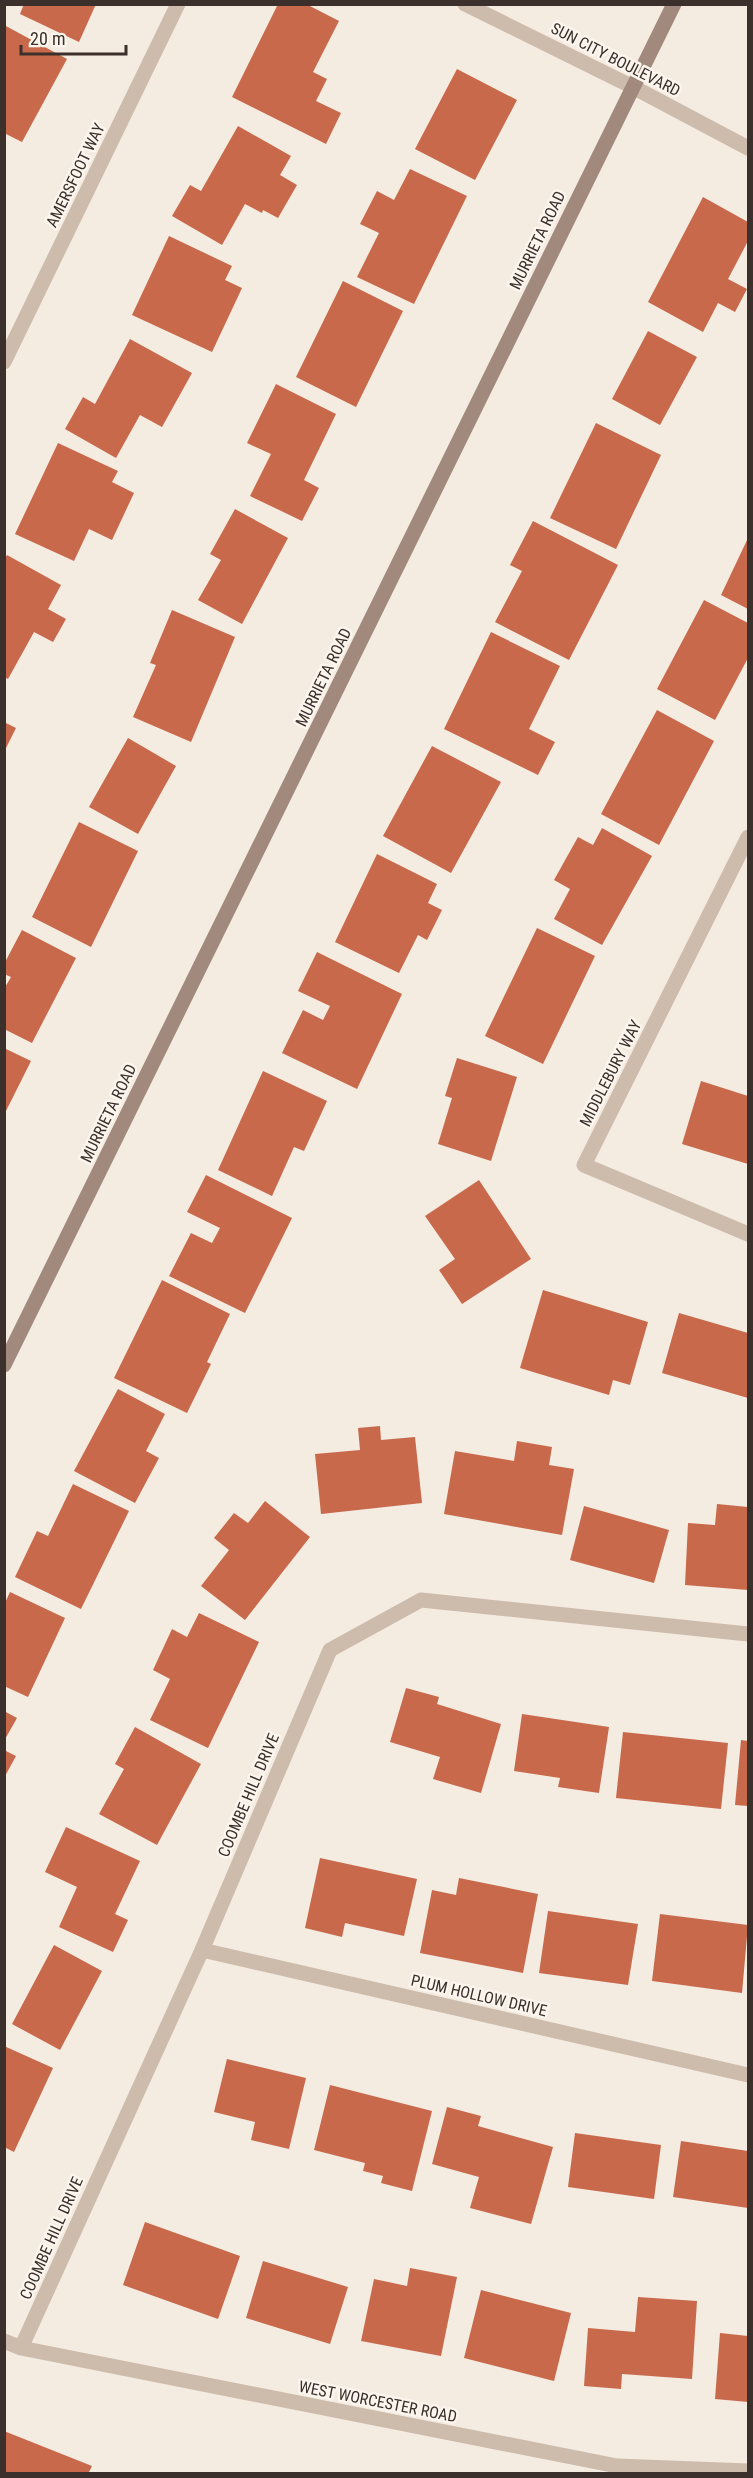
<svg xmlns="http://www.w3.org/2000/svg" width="753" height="2478" viewBox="0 0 753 2478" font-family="'Roboto Condensed',sans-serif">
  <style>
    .building { fill: #c8694b }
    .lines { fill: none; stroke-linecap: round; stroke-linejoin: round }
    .minor { stroke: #cdbbac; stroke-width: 15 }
    .tertiary { stroke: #cdbbac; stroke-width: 15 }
    .secondary { stroke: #a18a7d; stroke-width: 15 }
    .labels { text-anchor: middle; stroke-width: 5; stroke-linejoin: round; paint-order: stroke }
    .street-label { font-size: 16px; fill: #3b302b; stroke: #fbf5ee }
  </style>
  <rect width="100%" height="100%" fill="#f4ebe1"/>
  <path class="building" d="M24,4H96L79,42L20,14Z
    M278,4H306L339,21L313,72L327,79L316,101L341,113L326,144L232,97Z
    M4,25L67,59L22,142L4,133Z
    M457,69L517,100L475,180L415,149Z
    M238,126L291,156L280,175L297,185L278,218L263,210L262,213L245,204L222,245L172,216L190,185L201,191Z
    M410,169L467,196L414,304L357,277L379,233L360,224L377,191L394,200Z
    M703,197L748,222V241L728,279L747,289L735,312L718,303L703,332L648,302Z
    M169,236L232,266L225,280L242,288L212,352L132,315Z
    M343,281L403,311L356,407L296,377Z
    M648,331L697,357L660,425L612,399Z
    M130,339L192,373L162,427L140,415L116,458L65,429L83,397L95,404Z
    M276,384L336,414L304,480L319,488L302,521L250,496L271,454L247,443Z
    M596,423L661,455L616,549L550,518Z
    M58,443L118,471L112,482L134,493L112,540L89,529L74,561L15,534Z
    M235,509L288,538L242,624L198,600L221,560L210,554Z
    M533,521L618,565L569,660L495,622L522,571L510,565Z
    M748,538V609L721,595Z
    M7,555L61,585L48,609L66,619L53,642L34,632L8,679L4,677V560Z
    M704,600L748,623V658L715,720L657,689Z
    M172,610L235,637L191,742L133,717L156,665L150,663Z
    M491,632L560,666L529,729L555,742L538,775L444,729Z
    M657,710L714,741L659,845L601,814Z
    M4,722L16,728L4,752Z
    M128,738L176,766L138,834L89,807Z
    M432,746L501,782L451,873L383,836Z
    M79,822L138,851L91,947L32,917Z
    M602,828L652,856L602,945L554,919L570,889L554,880L578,837L593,845Z
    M377,854L437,884L428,903L442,910L427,940L418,935L399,973L335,942Z
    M537,928L595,956L543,1064L485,1036Z
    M22,930L76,958L32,1043L4,1029V989L11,977L4,974V964Z
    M317,952L402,994L357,1089L282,1053L303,1010L323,1020L330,1006L298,991Z
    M4,1048L31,1061L4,1115Z
    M457,1058L517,1077L491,1161L438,1144L452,1098L445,1096Z
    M263,1071L327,1101L304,1151L294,1147L272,1196L218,1170Z
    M701,1081L748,1096V1164L682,1144Z
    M206,1175L292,1218L245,1313L169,1276L191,1233L212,1243L220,1228L187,1212Z
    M479,1180L531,1259L462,1304L439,1270L455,1259L425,1216Z
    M162,1280L230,1314L207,1362L211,1364L187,1413L114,1378Z
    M543,1290L648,1322L630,1385L613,1380L609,1395L520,1368Z
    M679,1313L748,1333V1398L662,1373Z
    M118,1389L165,1414L146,1451L159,1458L135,1503L74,1471Z
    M380,1426L381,1440L415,1437L422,1503L321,1514L315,1454L360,1450L358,1428Z
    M517,1441L552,1447L549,1465L574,1469L562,1535L444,1514L455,1451L514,1461Z
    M73,1484L129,1511L81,1609L15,1577L37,1531L48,1536Z
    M265,1501L310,1537L245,1620L201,1586L229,1550L214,1538L234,1513L248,1523Z
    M717,1504L748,1507V1590L685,1585L688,1523L715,1525Z
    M584,1506L669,1530L654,1583L570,1560Z
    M10,1592L65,1618L28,1697L4,1686V1605Z
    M199,1613L259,1642L208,1748L150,1720L170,1679L153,1670L172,1629L187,1637Z
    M406,1688L439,1697L437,1704L501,1724L481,1793L433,1779L440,1757L390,1742Z
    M4,1711L17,1718L4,1741Z
    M522,1714L609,1727L599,1793L558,1787L560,1778L514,1771Z
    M135,1727L201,1764L157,1845L99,1814L124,1769L115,1764Z
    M623,1732L728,1743L721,1809L616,1798Z
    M741,1740L748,1741V1806L735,1805Z
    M4,1750L16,1756L4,1778Z
    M66,1827L140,1861L115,1914L128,1920L113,1952L59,1927L77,1887L45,1872Z
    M320,1858L417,1879L404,1936L345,1923L342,1937L305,1928Z
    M459,1878L538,1894L523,1973L420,1953L432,1890L456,1895Z
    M548,1911L638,1924L628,1985L539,1973Z
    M660,1914L748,1925L742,1993L652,1981Z
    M54,1945L102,1971L60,2050L12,2024Z
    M4,2046L53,2068L14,2152L4,2147Z
    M227,2059L306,2078L289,2149L251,2140L255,2122L214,2112Z
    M330,2085L432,2111L412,2191L381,2183L383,2176L363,2171L365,2163L314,2150Z
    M447,2107L481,2116L478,2126L553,2147L531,2224L470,2208L479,2177L432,2164Z
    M575,2133L661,2145L654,2199L568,2187Z
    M681,2141L748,2151V2208L673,2197Z
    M145,2222L240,2256L218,2319L123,2285Z
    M263,2261L348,2287L330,2344L246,2318Z
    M410,2268L457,2277L441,2356L361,2341L374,2279L407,2286Z
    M481,2290L571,2313L554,2381L464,2358Z
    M638,2297L697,2301L692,2379L622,2374L621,2389L584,2386L588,2328L635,2332Z
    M720,2333L748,2336V2402L715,2399Z
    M4,2431L92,2466L88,2474H4Z"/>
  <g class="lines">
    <path class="minor" d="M4,362L178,4
      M748,837L584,1165L748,1234
      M202,1950L748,2075
      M4,2341L21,2348L617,2466L748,2471
      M21,2348L202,1950L330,1650L421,1600L748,1634"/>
    <path class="tertiary" d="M465,4L633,87L748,148"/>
    <path class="secondary" d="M4,1365L674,4"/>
  </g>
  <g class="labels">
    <g class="street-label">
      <text transform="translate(616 59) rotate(27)" y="6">SUN CITY BOULEVARD</text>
      <text transform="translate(75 175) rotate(-64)" y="6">AMERSFOOT WAY</text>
      <text transform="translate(537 240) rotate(-64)" y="6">MURRIETA ROAD</text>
      <text transform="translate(323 677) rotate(-64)" y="6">MURRIETA ROAD</text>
      <text transform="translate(610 1073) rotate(-63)" y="6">MIDDLEBURY WAY</text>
      <text transform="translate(108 1113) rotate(-64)" y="6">MURRIETA ROAD</text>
      <text transform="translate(248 1795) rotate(-67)" y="6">COOMBE HILL DRIVE</text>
      <text transform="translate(479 1995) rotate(13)" y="6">PLUM HOLLOW DRIVE</text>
      <text transform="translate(51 2238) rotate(-66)" y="6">COOMBE HILL DRIVE</text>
      <text transform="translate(378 2401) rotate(11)" y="6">WEST WORCESTER ROAD</text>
    </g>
  </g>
  <rect width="753" height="2478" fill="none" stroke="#3b302b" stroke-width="12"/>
  <path d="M21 45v9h105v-9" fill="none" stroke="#3b302b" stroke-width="3"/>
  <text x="30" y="45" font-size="18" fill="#3b302b" stroke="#fbf5ee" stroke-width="4.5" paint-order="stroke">20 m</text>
</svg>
